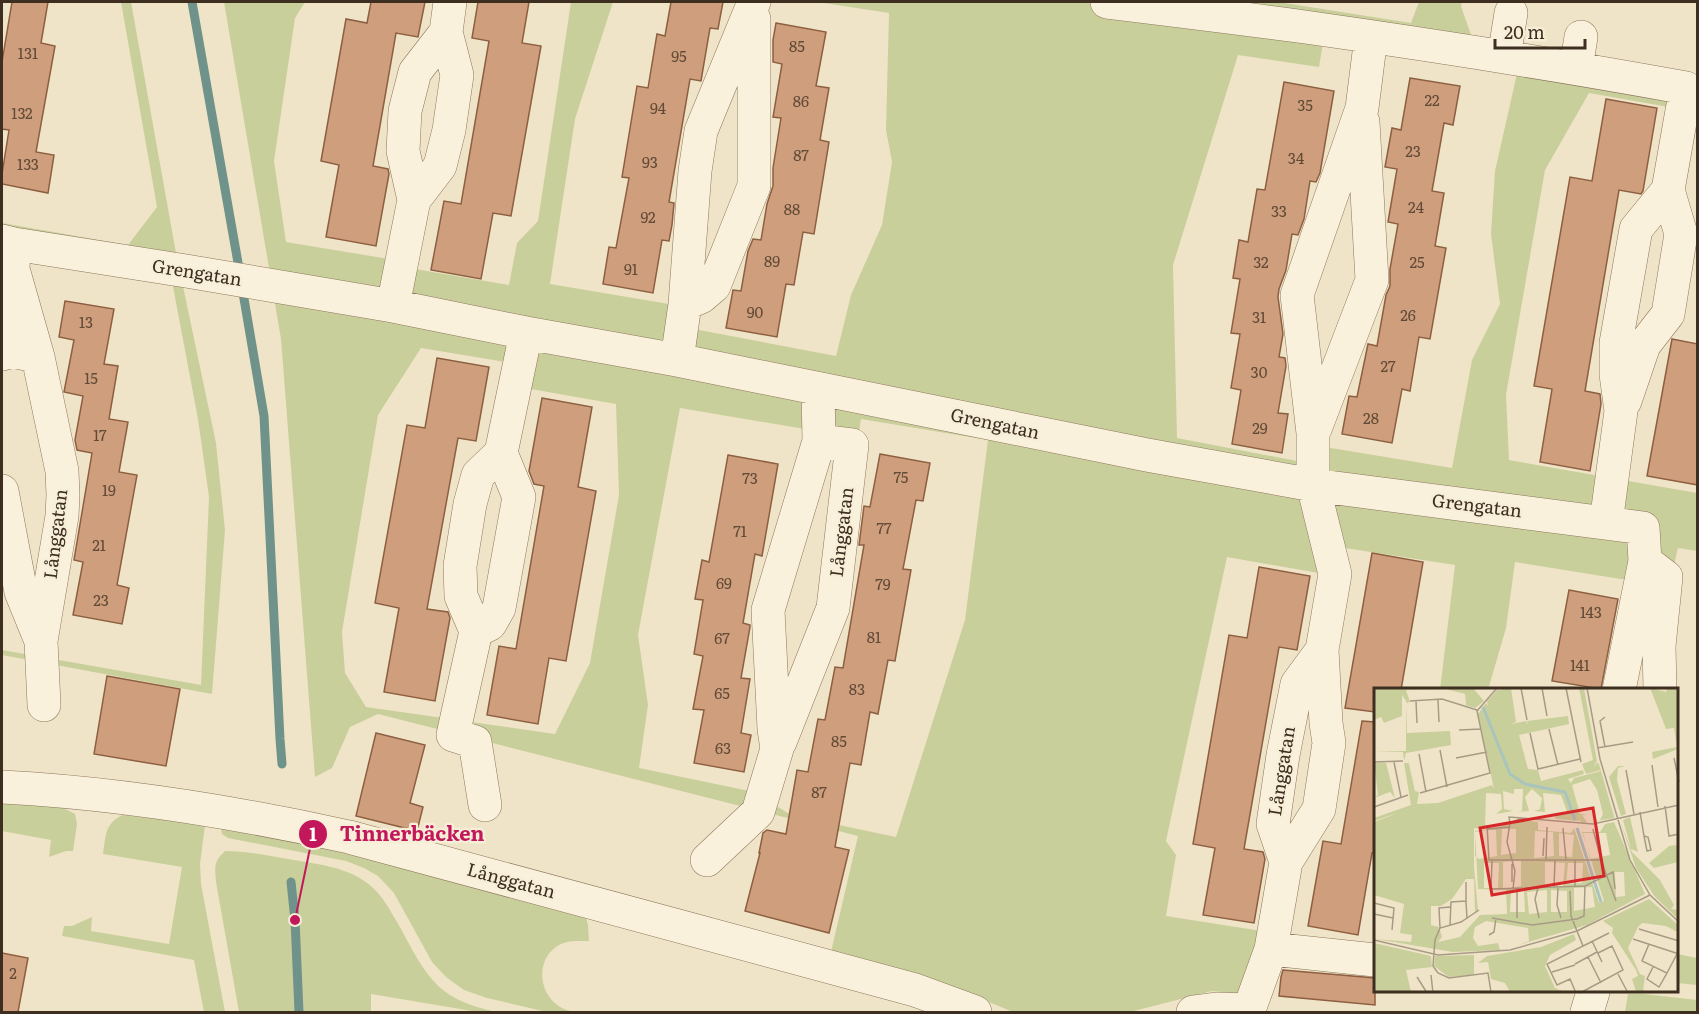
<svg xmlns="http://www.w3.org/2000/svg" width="1699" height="1014" viewBox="0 0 1699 1014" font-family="Literata,serif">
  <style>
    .green { fill: #c9cf9b; fill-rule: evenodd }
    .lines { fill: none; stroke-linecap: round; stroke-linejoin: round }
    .stream { stroke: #6f938a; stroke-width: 9 }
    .building { fill: #cf9f7d; stroke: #8d5f41; stroke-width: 1.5 }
    .street-casing { stroke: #8d765c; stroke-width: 34 }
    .street { stroke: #faf1dc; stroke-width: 33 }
    .labels { text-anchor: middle; stroke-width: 4.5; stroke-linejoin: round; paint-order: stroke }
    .number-label { font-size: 15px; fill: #624a37 }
    .street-label { font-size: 18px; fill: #3d2e20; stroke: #f7eed8 }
    .inset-river { fill: none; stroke: #a9c4bc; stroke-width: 3 }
    .inset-road { fill: none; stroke: #a89b85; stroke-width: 1.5 }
    .view { fill: #d62828; fill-opacity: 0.15; stroke: #d62828; stroke-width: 3 }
    .inset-edge { fill: none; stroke: #3d2e20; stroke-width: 3 }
    .leader { fill: none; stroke: #c2185b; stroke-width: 2 }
    .callout-dot { fill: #c2185b; stroke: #f7eed8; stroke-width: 2 }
    .mark-label { font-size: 18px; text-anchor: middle; font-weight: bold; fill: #fff }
    .callout-label { font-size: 20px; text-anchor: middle; font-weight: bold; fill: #c2185b; stroke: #f7eed8; stroke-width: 4.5; stroke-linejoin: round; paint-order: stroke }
  </style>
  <rect width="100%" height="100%" fill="#f0e4c8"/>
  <path class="green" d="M121,2H131L176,253L216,443L225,530L212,694L2,655V650L201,685L209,497L198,419L171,276L2,252V223L128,245L157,207Z
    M224,2H305L295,18L274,161L286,242L389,259L409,268L509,285L517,243L538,221L571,2H613L575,119L550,284L675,305L699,330L836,356L851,295L882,225L892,162L886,130L889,13L817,2H1278L1411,23L1419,2H1462L1461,6L1473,41L1697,95V112L1589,93L1545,170L1506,395L1509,460L1697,493V551L1678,548L1674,565L1633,581L1515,562L1506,628L1488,690H1440L1455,565L1345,548L1324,574L1227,557L1166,841L1176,855L1166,916L1268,932L1240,994L1212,991L1130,1012H1013L950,986L831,952L858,836L378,714L350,727L332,768L315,777L281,339ZM1323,43L1518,69L1495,171L1491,234L1500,304L1472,360L1452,468L1331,448L1302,462L1177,438L1173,265L1238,55L1319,67ZM421,348L511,363L508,385L616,404L619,495L590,663L555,734L366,707L345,673L342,632L378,415ZM680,408L858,438L861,419L988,440L965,620L896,837L791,815L754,792L639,768L648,705L638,635Z
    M2,801C25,803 54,801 75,814L77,824L73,851H66L49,857L51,840L2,831Z
    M125,814L205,825L200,864L201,884L225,1012H204L194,960L62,936L64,926H72L92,917L91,931L169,944L182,867L103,854C106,834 105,822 125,814Z
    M221,827L343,850L586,918L588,925L589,941C580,941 569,940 561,944C530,959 539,1008 576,1012H547L487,998L464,990L446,977L432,962L394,893L378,876L364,868L346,861L228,838L222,834Z
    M225,851C246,851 267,855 288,859C316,864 352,867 373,888C383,897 390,910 397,922C410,944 422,973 443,990C458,1002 478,1008 497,1012H478L371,994V1012H239L216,882C215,867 213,862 225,851Z
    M1677,954L1697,958V985L1677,983Z
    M1628,994H1644L1697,1000V1012H1625Z"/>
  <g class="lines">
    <path class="stream" d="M192,2L240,274
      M242,287L264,416L280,739L282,764
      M291,882L295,920L299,1012"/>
  </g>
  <path class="building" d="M12,2H48L41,43L55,46L36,152L54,155L48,193L2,184V174L9,130L2,129V62Z
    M371,2H425L418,37L396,33L373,166L388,169L389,174L376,246L326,237L339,165L321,161L346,19L367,23Z
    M478,2H529L522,43L541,46L511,216L493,213L481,279L431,270L444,201L461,204L489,41L472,38Z
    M671,2H723L718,29L710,28L701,81L690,79L669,202L674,203L672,225L669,241L662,240L653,293L603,284L609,247L616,248L629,178L622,177L637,86L648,88L657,34L665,36Z
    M776,23L826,32L816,86L829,88L820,140L829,142L814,234L803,232L794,285L786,284L777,337L726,328L733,290L741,291L748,251L753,239L761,240L767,204L773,186V168L781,118L773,117L782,64L773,62V40Z
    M1410,78L1460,86L1453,125L1444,123L1432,191L1444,193L1435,246L1446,248L1430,339L1419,337L1410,391L1402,389L1392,443L1342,434L1349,396L1357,397L1368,344L1377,346L1386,295L1390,286V269L1398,224L1388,222L1397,169L1385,167L1392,128L1401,130Z
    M1284,82L1334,91L1320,173L1316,182L1310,181L1304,219L1298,235L1292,234L1286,270L1279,289L1278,297L1283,334L1279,357L1285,358L1286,366L1278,413L1288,414L1282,453L1232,444L1241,390L1231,388L1240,334L1231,333L1240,279L1233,278L1239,240L1248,242L1257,189L1265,190Z
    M1606,99L1657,108L1643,191L1641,194L1619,190L1585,391L1600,394L1601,404L1590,471L1540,462L1552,389L1534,386L1570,177L1592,181Z
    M65,301L114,309L104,364L118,366L109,419L128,422L119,472L137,475L117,585L129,588L122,624L73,615L83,562L74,560L92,453L77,450L75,440L83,396L64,392L74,340L59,337Z
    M1672,339L1698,344V485L1647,476Z
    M437,358L489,367L476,441L458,438L427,609L448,612L450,618L435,701L384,692L399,608L375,603L407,425L425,428Z
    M542,398L592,407L578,487L596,491L566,661L549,658L538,724L487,715L499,646L516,649L544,486L534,484L529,471Z
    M880,454L930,463L923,501L916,500L903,569L911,570L895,661L888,660L878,714L870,712L861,765L850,763L835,847L849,850L829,933L745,911L760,853H759L763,833L767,830L786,834L797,770L808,772L818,719L825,720L835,667L843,668L864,545H859L864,506L870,507Z
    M728,455L778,464L762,556L755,554L743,623L750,625V627L741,678L750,679L741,733L751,735L744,772L694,763L704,710L693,709L703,656L694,654L703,600L695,599L702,560L709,562Z
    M1372,553L1423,562L1401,690H1375V712L1345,708Z
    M1259,567L1310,576L1297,650L1279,647L1244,849L1263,852L1265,859L1254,923L1203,915L1215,848L1193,844L1229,635L1247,638Z
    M1569,590L1618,599L1601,689L1552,681Z
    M107,676L180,689L166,766L94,754Z
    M1362,721L1375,722V853H1372L1358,935L1308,926L1323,841L1341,844Z
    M376,733L425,745L410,803L423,807L417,831L356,816Z
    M2,953L28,958L18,1012H2Z
    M1283,970L1375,978V1005L1279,996L1281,977Z"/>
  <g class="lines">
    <defs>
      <path id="street" d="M1107,2C1173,10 1239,18 1305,27C1432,45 1560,65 1686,88L1668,190L1636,229L1616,343V374L1621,411L1606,523
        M1504,57L1511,13
        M1576,68L1581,37
        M414,200L403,151L405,111L415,72L446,32
        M2,241L14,244L186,271L393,306L526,333L677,360L1147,455L1313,485L1643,528L1645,561L1619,690
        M14,244L13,269L38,357L62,471L63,495L62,516L41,641L44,705
        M685,304L701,297L714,286L754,186V19
        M393,306L414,200L440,166L449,130L457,75L446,32L450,2
        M2,326L12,275
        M2,354L13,351L38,357
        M677,360L685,304L695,171L701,131L754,2
        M1625,401L1644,345L1668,314L1681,234L1668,190
        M1315,429L1372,280L1363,122
        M2,491L21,592L41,641
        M1645,561L1666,577L1659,646L1660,690
        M476,631L461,596L460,566L470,504L478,475L501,453
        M780,742L833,608L852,445L819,441
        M2,787C119,793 235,812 349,837L915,990L975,1012
        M485,805L475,742L453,735L476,631L490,624L499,608L519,497L501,453L526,333
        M707,860L758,812L777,749L774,729L768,610L819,441L818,389
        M1286,862L1273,824L1283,755L1297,684L1322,650
        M1271,949L1375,960
        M1249,1010L1271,949L1286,862L1319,809L1329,743L1326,723L1322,650L1335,574L1313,485V433L1297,295L1362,108L1371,37
        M1193,1012L1216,1009L1249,1010V1012
        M1587,1012L1593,992"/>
    </defs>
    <use href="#street" class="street-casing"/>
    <use href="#street" class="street"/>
  </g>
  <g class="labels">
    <g class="number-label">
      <text x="797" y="52">85</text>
      <text x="28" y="59">131</text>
      <text x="679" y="62">95</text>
      <text x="1432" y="106">22</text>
      <text x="801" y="107">86</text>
      <text x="1305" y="111">35</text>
      <text x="658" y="114">94</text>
      <text x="22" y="119">132</text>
      <text x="1413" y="157">23</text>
      <text x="801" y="161">87</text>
      <text x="1296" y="164">34</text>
      <text x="650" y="168">93</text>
      <text x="28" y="170">133</text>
      <text x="1416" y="213">24</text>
      <text x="792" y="215">88</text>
      <text x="1279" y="217">33</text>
      <text x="648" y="223">92</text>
      <text x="772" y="267">89</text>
      <text x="1261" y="268">32</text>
      <text x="1417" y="268">25</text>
      <text x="631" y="275">91</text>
      <text x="755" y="318">90</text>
      <text x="1408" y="321">26</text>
      <text x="1259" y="323">31</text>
      <text x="86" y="328">13</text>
      <text x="1388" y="372">27</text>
      <text x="1259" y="378">30</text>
      <text x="91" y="384">15</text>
      <text x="1371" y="424">28</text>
      <text x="1260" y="434">29</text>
      <text x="100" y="441">17</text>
      <text x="901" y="483">75</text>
      <text x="750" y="484">73</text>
      <text x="109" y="496">19</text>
      <text x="884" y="534">77</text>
      <text x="740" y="537">71</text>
      <text x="99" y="551">21</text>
      <text x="724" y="589">69</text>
      <text x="883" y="590">79</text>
      <text x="101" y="606">23</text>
      <text x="1591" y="618">143</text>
      <text x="874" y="643">81</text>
      <text x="722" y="644">67</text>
      <text x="1580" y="671">141</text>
      <text x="857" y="695">83</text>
      <text x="722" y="699">65</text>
      <text x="839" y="747">85</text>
      <text x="723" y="754">63</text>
      <text x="819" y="798">87</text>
      <text x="13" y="979">2</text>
    </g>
    <g class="street-label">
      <text transform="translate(197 273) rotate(9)" y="6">Grengatan</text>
      <text transform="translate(995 424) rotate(12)" y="6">Grengatan</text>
      <text transform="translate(1477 506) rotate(7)" y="6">Grengatan</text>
      <text transform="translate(842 532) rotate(-83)" y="6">Långgatan</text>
      <text transform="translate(56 534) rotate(-83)" y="6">Långgatan</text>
      <text transform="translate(1282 771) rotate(-81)" y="6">Långgatan</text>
      <text transform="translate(511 881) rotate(15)" y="6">Långgatan</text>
    </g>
  </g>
  <g transform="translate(1374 688)">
    <rect width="304" height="304" fill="#f0e4c8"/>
    <path d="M0,0H99L110,13L101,20L92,17L91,6L72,1L32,2L36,14L32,15L33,45L76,43L77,57L32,65L30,73L29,64L0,63H32V13L28,7V28L10,35L7,29L0,32ZM137,0L142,34L137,36L152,33L154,37L153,33L194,28L195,36L145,47L154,81L164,82L167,93L209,82L210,86L194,91L197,95L200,90L227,83L240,128V130L216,134L226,132L229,126L223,102L216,91L198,97L206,126H215L208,127L213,134L207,135L204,124L206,133L182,131L180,126H194L187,107L169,105L171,124L160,123L166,121L168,110L158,101L151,109L155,123L142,124L148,123L149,101H140V106L129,103L130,121L139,123L122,126L128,121L127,106L112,105L111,141L100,140V179L104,222L101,225L100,191H92L78,211L67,218H57V237L65,239L68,249L64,254L86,249L106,227L133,226L132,202L104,201L101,143L116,141L148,132L164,134V142L197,145L200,140L225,215L230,213L208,144H226L231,136L240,134L271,206L213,237L144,257L155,253L154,240L112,233L101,239L99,250L104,258L124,255L126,262L79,264L2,251L37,254L38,247L26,245L30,216L0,207V134L24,125L0,133V130L37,117L30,75H35L33,67L41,103L45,104L43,116L64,115L118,97L120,101L104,26L112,15L114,18L113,13L123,2ZM128,141H142V165L127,167ZM114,142H122L123,168L105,171L101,168V144ZM161,143L179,144L180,168L160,170ZM185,145L200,147L198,169L185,168ZM209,145H232L236,167L216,171ZM147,172V198L129,201V174ZM171,174L191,175L189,198L171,197ZM110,175H125L124,200H110ZM194,175H209L208,195L192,196ZM241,184H250L251,208L242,209ZM218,199L221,219L200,223V200ZM173,202V224L155,226L153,204ZM177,202L193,203V224H177ZM137,203H150L151,224H136ZM205,0H210L223,73L219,79L224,74L227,82L212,86L208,76L219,72ZM276,0L293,4L292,0H305L304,61L279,71L278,64L303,59L300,40L292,41ZM0,75H12L21,110L16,104L0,110L4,107ZM244,78H251L244,80L243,92L252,126L247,128L235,89ZM256,129L264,164L257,161L249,132ZM246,133L258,164L286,192L300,217L297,221L304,222V231L281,209L262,180ZM304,157V174L280,180L275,175L295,158ZM275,211L304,237V250L303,244L292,238L268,235L264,239L254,260L266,286L271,288L269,304H262L258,291L264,288L262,282L238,245L239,240L229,233ZM200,246L202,252L176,267L171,278L181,300L190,304H136L131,295L117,291L114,274L104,275L113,268L167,259ZM0,255L57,268L58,279L32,282L37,304H0ZM100,267V287L75,289L60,278L61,268Z" fill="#c9cf9b" fill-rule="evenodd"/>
    <path class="inset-river" d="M109,19L136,86L151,96L191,104L201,132M203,140L227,214"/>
    <path class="inset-road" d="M147,0L153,32M168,0L173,28M192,0L207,74M213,0L226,71L256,172L276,207L305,234M64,12L65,34M36,13L68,11L103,22M42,13L43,35M231,29L226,33L231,59M175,41L184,77M85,42L107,41M156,45L164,81L206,71M223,60L259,54M66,62L73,99M45,66L52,104M82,70L113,64M300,70L305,94M0,74L29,73M20,74L27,109M278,77L284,119M252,82L260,126M46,105L116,85L103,23L123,0M291,118L295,148L305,146M0,119L34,107M266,124L270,148L273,163L277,162L274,149L270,148M148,130L135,129L136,135L148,130L219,136L305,117M136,135L133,154L141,183L139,201M113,137L115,172H227L242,213M189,140L192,172M113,141L135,139M219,141L227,172M222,148L226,169M169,168L170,150M172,171L173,139M118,172L117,201L211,198L239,184L241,201M138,176V194M180,199L181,172M201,199V172M164,200L161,211L165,230M184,200L183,217L187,230M143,201V230M196,203L197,228L209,258M92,213L93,231M0,215L20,220L18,242M105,222L87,234L66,240L61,252L59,278L64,285L75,290L114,285L117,304M0,226L19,230M118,230L158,237L203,231L210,228L211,198M76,237L77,214L92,213V194M66,240L65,220L76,219M265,241L305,253M115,247L120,244L122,230M259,251L305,266M0,252L64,267L136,262L203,243L276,207M218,253L228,274M275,256L268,273L293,285L285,299L273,291L279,279M214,269L227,295M201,276L223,264M178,284L201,277M293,285L303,266M244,286L254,305M57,287L59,305M43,289L53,305M202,305L196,291L183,297L173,276L235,245M206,305L249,282L238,258L224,265"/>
    <path class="view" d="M219,120L230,188L118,207L106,140Z"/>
    <rect width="304" height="304" class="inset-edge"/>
  </g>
  <path class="leader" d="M295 920L313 834"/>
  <g class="callout-dot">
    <circle cx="295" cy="920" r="6"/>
    <circle cx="313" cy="834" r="15"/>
  </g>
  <g class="mark-label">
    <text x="313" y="841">1</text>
  </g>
  <g class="callout-label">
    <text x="412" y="841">Tinnerbäcken</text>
  </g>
  <rect width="1699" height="1014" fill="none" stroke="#3d2e20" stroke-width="6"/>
  <path d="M1495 39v9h90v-9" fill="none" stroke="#3d2e20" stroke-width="3"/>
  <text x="1504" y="39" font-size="18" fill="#3d2e20" stroke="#f7eed8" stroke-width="4.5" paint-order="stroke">20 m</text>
</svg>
